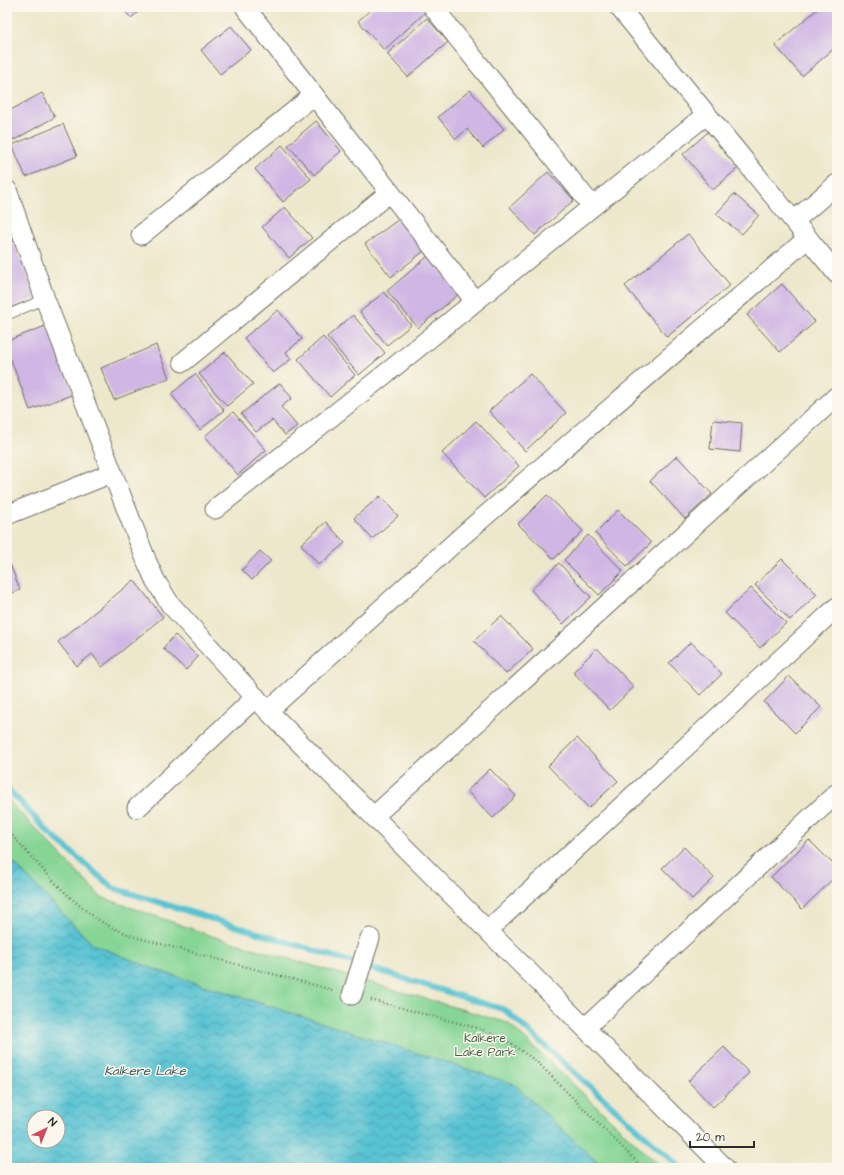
<svg xmlns="http://www.w3.org/2000/svg" width="844" height="1175" viewBox="0 0 844 1175" font-family="'Architects Daughter',sans-serif">
  <style>
    .green { fill: #86d595; stroke: #588060 }
    .water { fill: url(#water-waves); stroke: #42777f; fill-rule: evenodd }
    .lines { fill: none; stroke-linecap: round; stroke-linejoin: round }
    .stream { stroke: #59c3d3; stroke-width: 6 }
    .building { fill: #cfb6e4 }
    .service-casing { stroke: #6f6d63; stroke-width: 11 }
    .minor-casing { stroke: #6f6d63; stroke-width: 21 }
    .path { stroke: #6f6d63; stroke-width: 2.5; stroke-dasharray: 1 3; stroke-linecap: butt }
    .service { stroke: #fff; stroke-width: 9 }
    .minor { stroke: #fff; stroke-width: 19 }
    .labels { text-anchor: middle; stroke-width: 3; stroke-linejoin: round; paint-order: stroke }
    .park-label { font-size: 12px; fill: #465e4b; stroke: #fbf7ec }
    .water-label { font-size: 13px; font-style: italic; fill: #39595d; stroke: #fbf7ec }
  </style>
  <defs>
    <pattern id="water-waves" width="16" height="10" patternUnits="userSpaceOnUse"><rect width="16" height="10" fill="#59c3d3"/><path d="M0 5q4-4 8 0t8 0" fill="none" stroke="#4a9fab"/></pattern>
  </defs>
  <rect width="100%" height="100%" fill="#fbf7ec"/>
  <filter id="ink" filterUnits="userSpaceOnUse"><feTurbulence type="fractalNoise" baseFrequency=".025" numOctaves="2"/><feDisplacementMap in="SourceGraphic" scale="8" xChannelSelector="R" yChannelSelector="G"/><feConvolveMatrix kernelMatrix="1 2 1 2 8 2 1 2 1" color-interpolation-filters="sRGB"/></filter>
  <filter id="wash" filterUnits="userSpaceOnUse"><feTurbulence type="fractalNoise" baseFrequency=".012" numOctaves="4" result="noise"/><feDisplacementMap in="SourceGraphic" scale="16" xChannelSelector="R" yChannelSelector="G"/><feGaussianBlur stdDeviation="0.9" result="paint"/><feColorMatrix in="noise" values="0 0 0 0 0 0 0 0 0 0 0 0 0 0 0 0 0 1.4 0 .05"/><feComposite in="paint" operator="in"/></filter>
  <g filter="url(#wash)">
    <rect width="100%" height="100%" fill="#ede7cb"/>
    <path class="green" d="M7,799L101,897L215,937L508,1023L662,1168H603L513,1084L159,971L92,944L7,856Z"/>
    <path class="water" d="M7,856L92,944L159,971L514,1084L603,1168H7ZM34,1117H58V1141H34Z"/>
    <g class="lines">
      <path class="stream" d="M7,788L48,832L113,888L505,1010L681,1168"/>
    </g>
    <g id="blocks">
      <path class="building" d="M121,7H144L131,18Z
        M374,7H426L428,10L384,50L358,21Z
        M820,7H834L837,11V46L802,76L775,45Z
        M427,18L448,42L408,77L387,54Z
        M231,26L251,50L220,74L201,50Z
        M470,90L504,129L483,148L467,129L456,139L438,117Z
        M42,93L55,117L14,140L7,128V112Z
        M316,121L341,151L314,175L288,145Z
        M63,124L77,156L26,177L12,145Z
        M708,132L738,168L713,190L683,154Z
        M282,145L311,179L283,202L255,169Z
        M548,172L574,200L535,235L510,207Z
        M734,194L759,215L742,234L716,214Z
        M285,207L312,238L289,258L262,227Z
        M399,219L424,251L391,277L365,244Z
        M7,223L36,298L7,309Z
        M688,234L730,285L667,337L625,286Z
        M428,256L460,293L418,328L387,291Z
        M782,284L815,322L780,352L747,315Z
        M384,292L411,325L387,345L360,312Z
        M278,310L302,339L286,352L291,359L273,373L244,338Z
        M353,315L385,353L359,375L327,337Z
        M48,325L74,394L30,410L7,350V341Z
        M323,337L355,375L330,397L298,359Z
        M156,345L169,378L114,400L101,368Z
        M225,352L253,384L227,406L199,374Z
        M195,374L224,410L200,430L171,394Z
        M530,374L566,413L525,451L489,411Z
        M280,383L292,398L281,407L297,426L285,435L272,420L256,432L241,414Z
        M233,412L266,450L238,475L205,436Z
        M713,420L742,423L740,452L710,449Z
        M476,421L519,466L484,498L442,453Z
        M677,456L712,494L685,519L650,481Z
        M547,495L583,531L554,559L518,524Z
        M380,496L398,516L372,539L354,518Z
        M618,510L651,543L627,566L595,533Z
        M326,522L345,543L319,565L301,544Z
        M588,535L623,571L599,595L564,560Z
        M260,551L271,561L252,580L242,570Z
        M7,556L20,590L7,595Z
        M782,559L817,594L790,620L755,585Z
        M559,563L591,597L563,624L531,590Z
        M134,580L163,617L102,667L92,654L77,666L58,642Z
        M751,588L786,623L760,648L725,613Z
        M501,616L533,649L506,674L474,641Z
        M175,635L198,657L186,670L163,648Z
        M691,642L722,674L700,695L669,663Z
        M597,648L634,687L610,710L573,672Z
        M789,676L821,707L795,733L764,702Z
        M577,738L618,781L589,808L548,766Z
        M490,769L516,796L493,818L467,791Z
        M809,840L837,868V875L802,909L771,877Z
        M684,847L714,878L692,899L662,868Z
        M724,1047L749,1073L713,1107L688,1081Z"/>
    </g>
  </g>
  <g filter="url(#ink)">
    <use href="#blocks" fill-opacity="0" stroke="#6f6d63" stroke-width="1"/>
    <g class="lines">
      <defs>
        <path id="service" d="M7,315L45,299"/>
        <path id="minor" d="M245,7L475,301
          M433,7L592,206
          M619,7L837,274
          M7,190L45,299L147,562L155,580L170,604L268,711L725,1168
          M794,221L837,184
          M141,235L314,95
          M183,362L390,192
          M215,509L389,371L707,114
          M7,515L112,473
          M268,711L463,535L808,238
          M137,808L256,697
          M374,816L837,396
          M488,930L837,607
          M352,995L370,938
          M585,1028L837,793"/>
      </defs>
      <use href="#service" class="service-casing"/>
      <use href="#minor" class="minor-casing"/>
      <path class="path" d="M7,830C36,861 64,897 99,920C110,928 123,932 135,937L333,990
        M371,1000L481,1029L505,1039L537,1062L643,1168"/>
      <use href="#service" class="service"/>
      <use href="#minor" class="minor"/>
    </g>
  </g>
  <g class="labels">
    <g class="park-label">
      <text x="485" y="1042">Kalkere<tspan x="485" dy="14">Lake Park</tspan></text>
    </g>
    <g class="water-label">
      <text x="145" y="1075">Kalkere Lake</text>
    </g>
  </g>
  <rect width="844" height="1175" fill="none" stroke="#fbf7ec" stroke-width="24"/>
  <g transform="translate(46 1129) rotate(43)"><circle r="19" fill="#fbf7ec" stroke="#a8a59f"/>
  <path d="M0-3L7 15L0 10L-7 15Z" fill="#d1495b"/>
  <text y="-6" font-size="11" font-weight="bold" text-anchor="middle" fill="#2b2b2b">N</text>
  </g>
  <path d="M690 1141v6h64v-6" fill="none" stroke="#2b2b2b" stroke-width="2"/>
  <text x="696" y="1141" font-size="12" fill="#2b2b2b" stroke="#fbf7ec" stroke-width="3" paint-order="stroke">20 m</text>
</svg>
